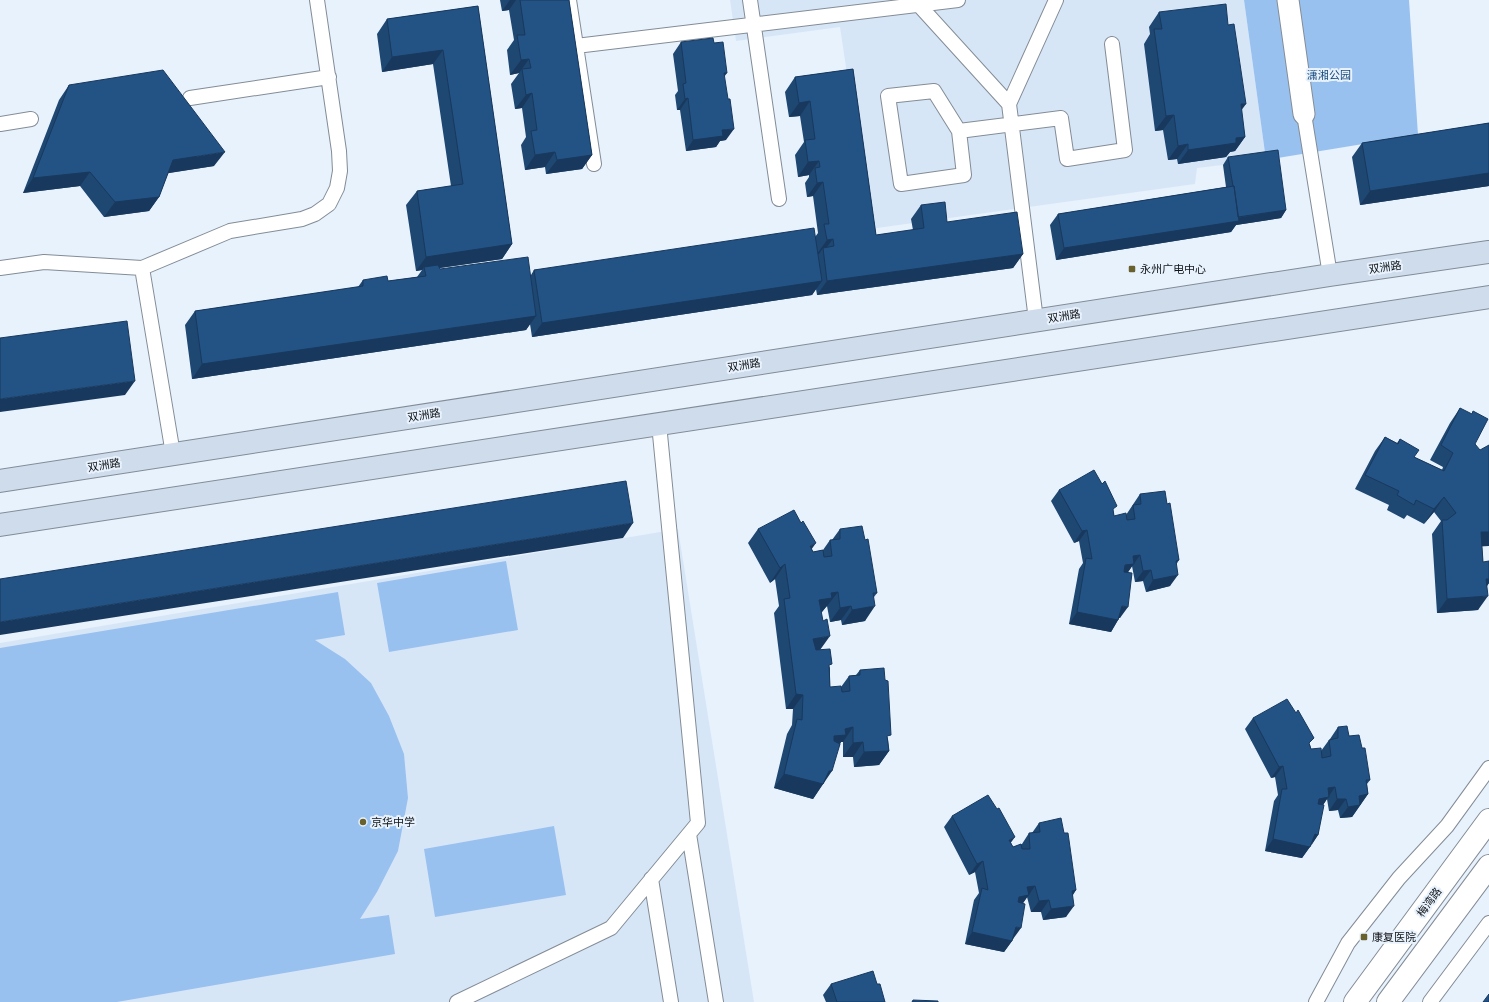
<svg xmlns="http://www.w3.org/2000/svg" width="1489" height="1002" viewBox="0 0 1489 1002" font-family="Roboto,'Noto Sans SC',sans-serif">
  <style>
    .built { fill: #d7e6f7 }
    .green { fill: #99c1ef }
    .lines { fill: none; stroke-linecap: round; stroke-linejoin: round }
    .service-casing { stroke: #838c96; stroke-width: 16 }
    .pedestrian-casing { stroke: #838c96; stroke-width: 23 }
    .tertiary-casing { stroke: #838c96; stroke-width: 24 }
    .secondary-casing { stroke: #838c96; stroke-width: 24 }
    .service { stroke: #fff; stroke-width: 14 }
    .pedestrian { stroke: #fff; stroke-width: 21 }
    .tertiary { stroke: #fff; stroke-width: 22 }
    .secondary { stroke: #cedcec; stroke-width: 22 }
    .wall { fill: #1e4772 }
    .shaded-wall { fill: #18395d }
    .building { fill: #235285; stroke: #18395d }
    .poi-dot { fill: #68612e; stroke: #e8f2fd; stroke-width: 1.5 }
    .labels { text-anchor: middle; stroke-width: 4; stroke-linejoin: round; paint-order: stroke }
    .park-label { font-size: 11px; fill: #16497e; stroke: #e8f2fd }
    .street-label { font-size: 11px; fill: #111418; stroke: #e8f2fd }
    .poi-label { font-size: 11px; fill: #111418; stroke: #e8f2fd; text-anchor: start }
  </style>
  <rect width="100%" height="100%" fill="#e8f2fd"/>
  <path class="built" d="M730,0H1244L1266,160L1197,168L1195,184L870,229L840,27L736,41Z
    M678,529L754,1002H0V643Z"/>
  <path class="green" d="M1244,0H1409L1418,135L1266,160Z
    M506,561L518,630L389,652L377,583Z
    M338,592L345,635L315,640L345,659L371,683L389,716L404,754L408,798L398,851L377,892L360,919L389,915L395,954L117,1002H0V648Z
    M554,826L566,895L435,917L424,849Z"/>
  <g class="lines">
    <defs>
      <path id="service" d="M569,0L594,164
        M750,0L779,199
        M918,4L1009,104L1036,320
        M576,46L958,0
        M190,98L329,77
        M1009,104L1056,0
        M1304,114L1330,275
        M0,124L31,119
        M959,131L934,91L888,96L901,184L964,175L959,131L1061,118L1067,159L1125,150L1112,44
        M0,268L44,262L142,268L230,231L302,219L315,214L329,204L337,188L340,171L339,151L317,0
        M142,268L173,454
        M689,834L716,1002
        M651,879L671,1002
        M457,1002L611,928L698,823L659,424
        M1316,1002L1348,943L1399,878L1447,826L1489,768
        M1430,1002L1489,923"/>
      <path id="pedestrian" d="M1288,0L1304,114"/>
      <path id="tertiary" d="M1355,1002L1489,820
        M1388,1002L1489,866"/>
      <path id="secondary" d="M0,481L1330,275L1489,252
        M0,525L1489,297"/>
    </defs>
    <use href="#service" class="service-casing"/>
    <use href="#pedestrian" class="pedestrian-casing"/>
    <use href="#tertiary" class="tertiary-casing"/>
    <use href="#secondary" class="secondary-casing"/>
    <use href="#service" class="service"/>
    <use href="#pedestrian" class="pedestrian"/>
    <use href="#tertiary" class="tertiary"/>
    <use href="#secondary" class="secondary"/>
  </g>
  <path class="wall" d="M500,0H569L592,155L582,169L546,174L545,167L525,170L521,145L526,137L522,108L515,109L511,84L519,73L510,75L507,50L514,40L509,10L502,11Z
    M478,6L512,244L502,259L440,268V269L531,275L534,270L815,237L818,233L813,196L807,197L805,183L809,177V175L798,177L795,155L804,142L800,116L789,117L785,92L795,77L853,69L876,235L913,230L911,219L921,205L947,222L1023,254L1013,268L817,295L816,289L812,295L532,337L530,324L526,330L192,379L185,325L195,311L358,287L363,280L388,281L417,277L422,270L416,271L406,205L417,191L451,186L433,64L382,72L377,34L387,19Z
    M1159,12L1241,110L1245,137L1235,151L1230,152L1226,157L1178,164L1177,159L1168,160L1163,130L1155,131L1144,44L1150,34L1149,27Z
    M681,42L714,43L724,77L726,140L720,141L716,147L686,151L680,110H677L675,95L678,91L673,54Z
    M69,85L214,166L168,173L159,197L149,211L104,217L80,186L23,193L59,100Z
    M1489,123V186L1360,205L1352,157L1362,143Z
    M1228,157L1286,210L1281,218L1236,225L1231,232L1056,260L1050,225L1058,214L1226,187L1223,165Z
    M1460,408L1475,444L1483,562L1489,583L1487,586L1478,610L1437,613L1432,534L1441,521L1434,512L1424,524L1407,515L1404,519L1387,510L1389,505L1355,489L1375,451L1385,437L1397,443L1400,439L1414,457L1442,470L1443,467L1430,460L1450,423Z
    M1059,490L1113,511L1114,516L1126,515L1140,494L1167,504L1179,560L1176,565L1170,586L1146,592L1143,581L1135,582L1132,566L1128,572L1120,618H1119L1118,620L1111,632L1069,624L1079,569L1083,563L1079,541L1074,543L1051,501Z
    M801,523L813,552L823,550L830,540H832L840,529L865,540L877,593L874,597L865,621L842,625L841,620L830,622L827,606L826,607L821,613L820,650L830,668V687H841L849,676L856,675L860,670L888,739L889,751L879,765L854,767L853,757H843V742H841L824,782L813,799L774,788L787,734L792,725L793,709H786L774,613L779,606L775,579L770,583L748,543L758,529Z
    M1253,718L1310,745L1311,749L1321,751L1329,740H1330V739L1338,727L1349,736L1362,748L1370,780L1367,784L1368,794L1352,817L1340,818L1338,810L1329,811L1327,799L1323,805L1318,835L1302,858L1265,851L1274,801L1278,795L1275,777L1271,778L1245,729Z
    M952,816L1011,843L1013,847L1022,844L1029,833H1032L1039,823L1076,890L1073,895L1066,917L1043,920L1041,912H1031L1027,897L1023,903L1013,939H1012V941L1004,952L965,944L974,900L979,893L975,872L969,875L944,827Z
    M831,984H877L885,1002H826L823,995Z"/>
  <path class="shaded-wall" d="M510,0H516L509,10L502,11Z
    M443,50L433,64L382,72L392,57Z
    M529,59L519,73L510,75L521,60Z
    M724,73H727L719,84Z
    M532,93L522,108L515,109L526,95Z
    M688,98L680,110H677L685,99Z
    M810,101L800,116L789,117L799,103Z
    M1241,104H1246L1235,119Z
    M1174,115L1163,130L1155,131L1166,116Z
    M734,129L726,140L720,141L716,147L686,151L693,140L722,130Z
    M1245,137L1235,151L1230,152L1226,157L1178,164L1188,150L1236,138Z
    M1188,144L1177,159L1168,160L1178,146Z
    M225,152L214,166L163,174L173,160Z
    M555,152L545,167L525,170L535,155Z
    M592,155L582,169L546,174L557,160Z
    M819,161L809,175L798,177L808,162Z
    M90,172L80,186L23,193L33,178Z
    M1489,173V186L1360,205L1370,191Z
    M823,182L813,196L807,197L817,183Z
    M159,197L149,211L104,217L115,202Z
    M1286,210L1281,218L1236,225L1231,232L1056,260L1064,248L1237,218Z
    M833,239L823,252V248L819,254H817L827,240Z
    M512,244L502,259L425,270L424,267L422,270L416,271L426,257Z
    M1023,254L1013,268L817,295L827,281Z
    M822,281L812,295L532,337L542,323Z
    M536,316L526,330L192,379L202,364Z
    M135,381L125,395L0,412V399Z
    M1444,497L1434,512L1424,524L1434,509Z
    M633,523L623,538L0,635V622Z
    M1087,530L1079,541L1074,543L1082,531Z
    M1481,532H1489V546L1471,547Z
    M816,543L806,557L810,546Z
    M1140,555L1126,575L1118,576L1133,556Z
    M785,564L775,579L770,583L780,568Z
    M1151,570L1143,581L1135,582L1143,571Z
    M1178,575L1170,586L1146,592L1153,580Z
    M1486,579H1489V583L1481,594Z
    M838,592L827,606L826,607L822,612L819,600L831,593Z
    M1488,596L1478,610L1437,613L1447,599Z
    M851,606L841,620L830,622L840,608Z
    M875,606L865,621L842,625L852,610Z
    M1122,606L1128,607L1120,618H1114Z
    M1077,612L1118,620L1111,632L1069,624Z
    M830,636L820,650L803,653L813,639Z
    M796,694L803,695L793,709H786Z
    M853,727L843,742H841L836,750H824L834,736L845,729Z
    M863,742L853,757H843L853,743Z
    M889,751L879,765L854,767L864,752Z
    M1283,766L1275,777L1271,778L1279,767Z
    M829,771H832L813,799L774,788L784,774Z
    M1335,787L1321,808L1311,810L1319,799L1328,788Z
    M1368,794L1352,817L1340,818L1348,807L1359,796Z
    M1337,799H1346L1338,810L1329,811Z
    M1315,834L1318,835L1311,846Z
    M1015,837L1007,848L1009,840Z
    M1273,839L1310,847L1302,858L1265,851Z
    M983,861L975,872L969,875L977,864Z
    M1035,886L1021,906L1012,908L1019,897L1027,887Z
    M1076,890L1068,901L1072,891Z
    M1049,900L1041,912H1031L1039,901Z
    M1074,906L1066,917L1043,920L1051,909Z
    M1016,927L1021,928L1013,939L1008,938Z
    M972,932L1012,941L1004,952L965,944Z"/>
  <path class="building" d="M520,0H569L592,155L557,160L555,152L535,155L531,131L537,130L532,93L526,95L522,69L531,68L529,59L521,60L517,35H525Z
    M1226,4L1228,25L1234,24L1246,104H1241L1245,137L1236,138V143L1188,150V144L1178,146L1174,115L1166,116L1154,29H1162L1159,12Z
    M478,6L512,244L426,257L417,191L463,184L443,50L392,57L387,19Z
    M713,38L714,43L723,42L727,73H724L728,99H730L734,129L722,130L723,136L693,140L688,98L685,99L683,84L686,83L681,42Z
    M853,69L876,235L924,228L921,205L945,202L947,222L1017,212L1023,254L827,281L823,248L834,246L833,239L827,240L824,224H829L823,182L817,183L815,168L820,167L819,161L808,162L805,140L815,139L810,101L799,103L795,77Z
    M163,70L225,152L173,160L159,197L115,202L90,172L33,178L69,85Z
    M1489,123V173L1370,191L1362,143Z
    M1278,150L1286,210L1238,217L1234,186H1233L1228,157Z
    M1234,186L1239,221L1064,248L1058,214Z
    M814,228L822,281L542,323L534,270Z
    M528,257L536,316L202,364L195,311L363,286V280L387,276L388,281L426,276L424,267L438,265L440,269Z
    M127,321L135,381L0,399V338Z
    M1460,408L1472,414L1473,411L1488,419L1475,444L1480,450L1489,445V532H1481L1483,562L1489,561V579H1486L1488,596L1447,599L1442,520H1447L1456,513L1444,497L1434,509L1416,500L1414,505L1397,495L1399,491L1365,475L1385,437L1398,444L1400,439L1419,450L1414,457L1444,471L1453,453L1441,445Z
    M1094,470L1102,484L1105,481L1117,506L1113,509L1114,516L1126,513L1127,520L1135,519L1133,505L1141,504L1140,494L1165,491L1167,504L1170,503L1179,560L1176,561L1178,575L1153,580L1151,570L1143,571L1140,555L1133,556L1134,564L1125,565L1124,572L1132,573L1128,607L1122,606L1118,620L1077,612L1086,558L1092,559L1087,530L1082,531L1059,490Z
    M626,481L633,523L0,622V579Z
    M794,510L801,523L803,521L816,543L810,546L813,552L823,550L824,557L832,556L830,540L840,539V529L862,526L865,540L868,539L877,593H873L875,606L852,610L851,606L840,608L838,592L831,593L832,598L819,600L823,621L827,619L830,636L813,639L816,650L830,649L832,664L829,665L830,687L841,686L842,692L850,691L849,676L860,675V670L884,668L885,680L888,681L891,735L887,736L889,751L864,752L863,742L853,743V727L845,729L846,735L834,736V741L840,744L832,771H829L823,784L784,774L797,719L802,720L803,695L796,694L784,599L790,598L785,564L780,568L758,529Z
    M1287,699L1296,713L1298,710L1314,738L1309,743L1311,749L1321,748L1322,758L1331,756L1329,740L1338,738V727L1347,726L1349,736L1359,735L1362,748H1365L1370,780H1366L1368,794L1359,796L1360,805L1348,807L1346,799H1337L1335,787L1328,788L1329,797L1319,799L1318,804L1324,805L1318,835L1315,834L1310,847L1273,839L1282,789H1287L1283,766L1279,767L1253,718Z
    M988,795L997,809L999,808L1015,837L1009,840L1013,847L1021,844L1022,849H1030L1029,833L1040,832L1039,823L1061,818L1064,833H1068L1076,890L1072,891L1074,906L1051,909L1049,900L1039,901L1035,886L1027,887L1029,895L1019,897L1018,902L1025,904L1021,928L1016,927L1012,941L972,932L982,888L988,890L983,861L977,864L952,816Z
    M873,971L877,984H880L885,1002H837L831,984Z
    M1489,994V1002H1483Z
    M913,1000L938,1001V1002H912Z"/>
  <g class="poi-dot">
    <rect x="1128" y="265" width="8" height="8" rx="2"/>
    <circle cx="363" cy="822" r="4"/>
    <rect x="1360" y="933" width="8" height="8" rx="2"/>
  </g>
  <g class="labels">
    <g class="park-label">
      <text x="1329" y="79">潇湘公园</text>
    </g>
    <g class="street-label">
      <text transform="translate(1385 267) rotate(-8)" y="4">双洲路</text>
      <text transform="translate(1064 316) rotate(-9)" y="4">双洲路</text>
      <text transform="translate(744 365) rotate(-9)" y="4">双洲路</text>
      <text transform="translate(424 415) rotate(-9)" y="4">双洲路</text>
      <text transform="translate(104 465) rotate(-9)" y="4">双洲路</text>
      <text transform="translate(1429 902) rotate(-54)" y="4">梅湾路</text>
    </g>
    <g class="poi-label">
      <text x="1140" y="273">永州广电中心</text>
      <text x="371" y="826">京华中学</text>
      <text x="1372" y="941">康复医院</text>
    </g>
  </g>
</svg>
